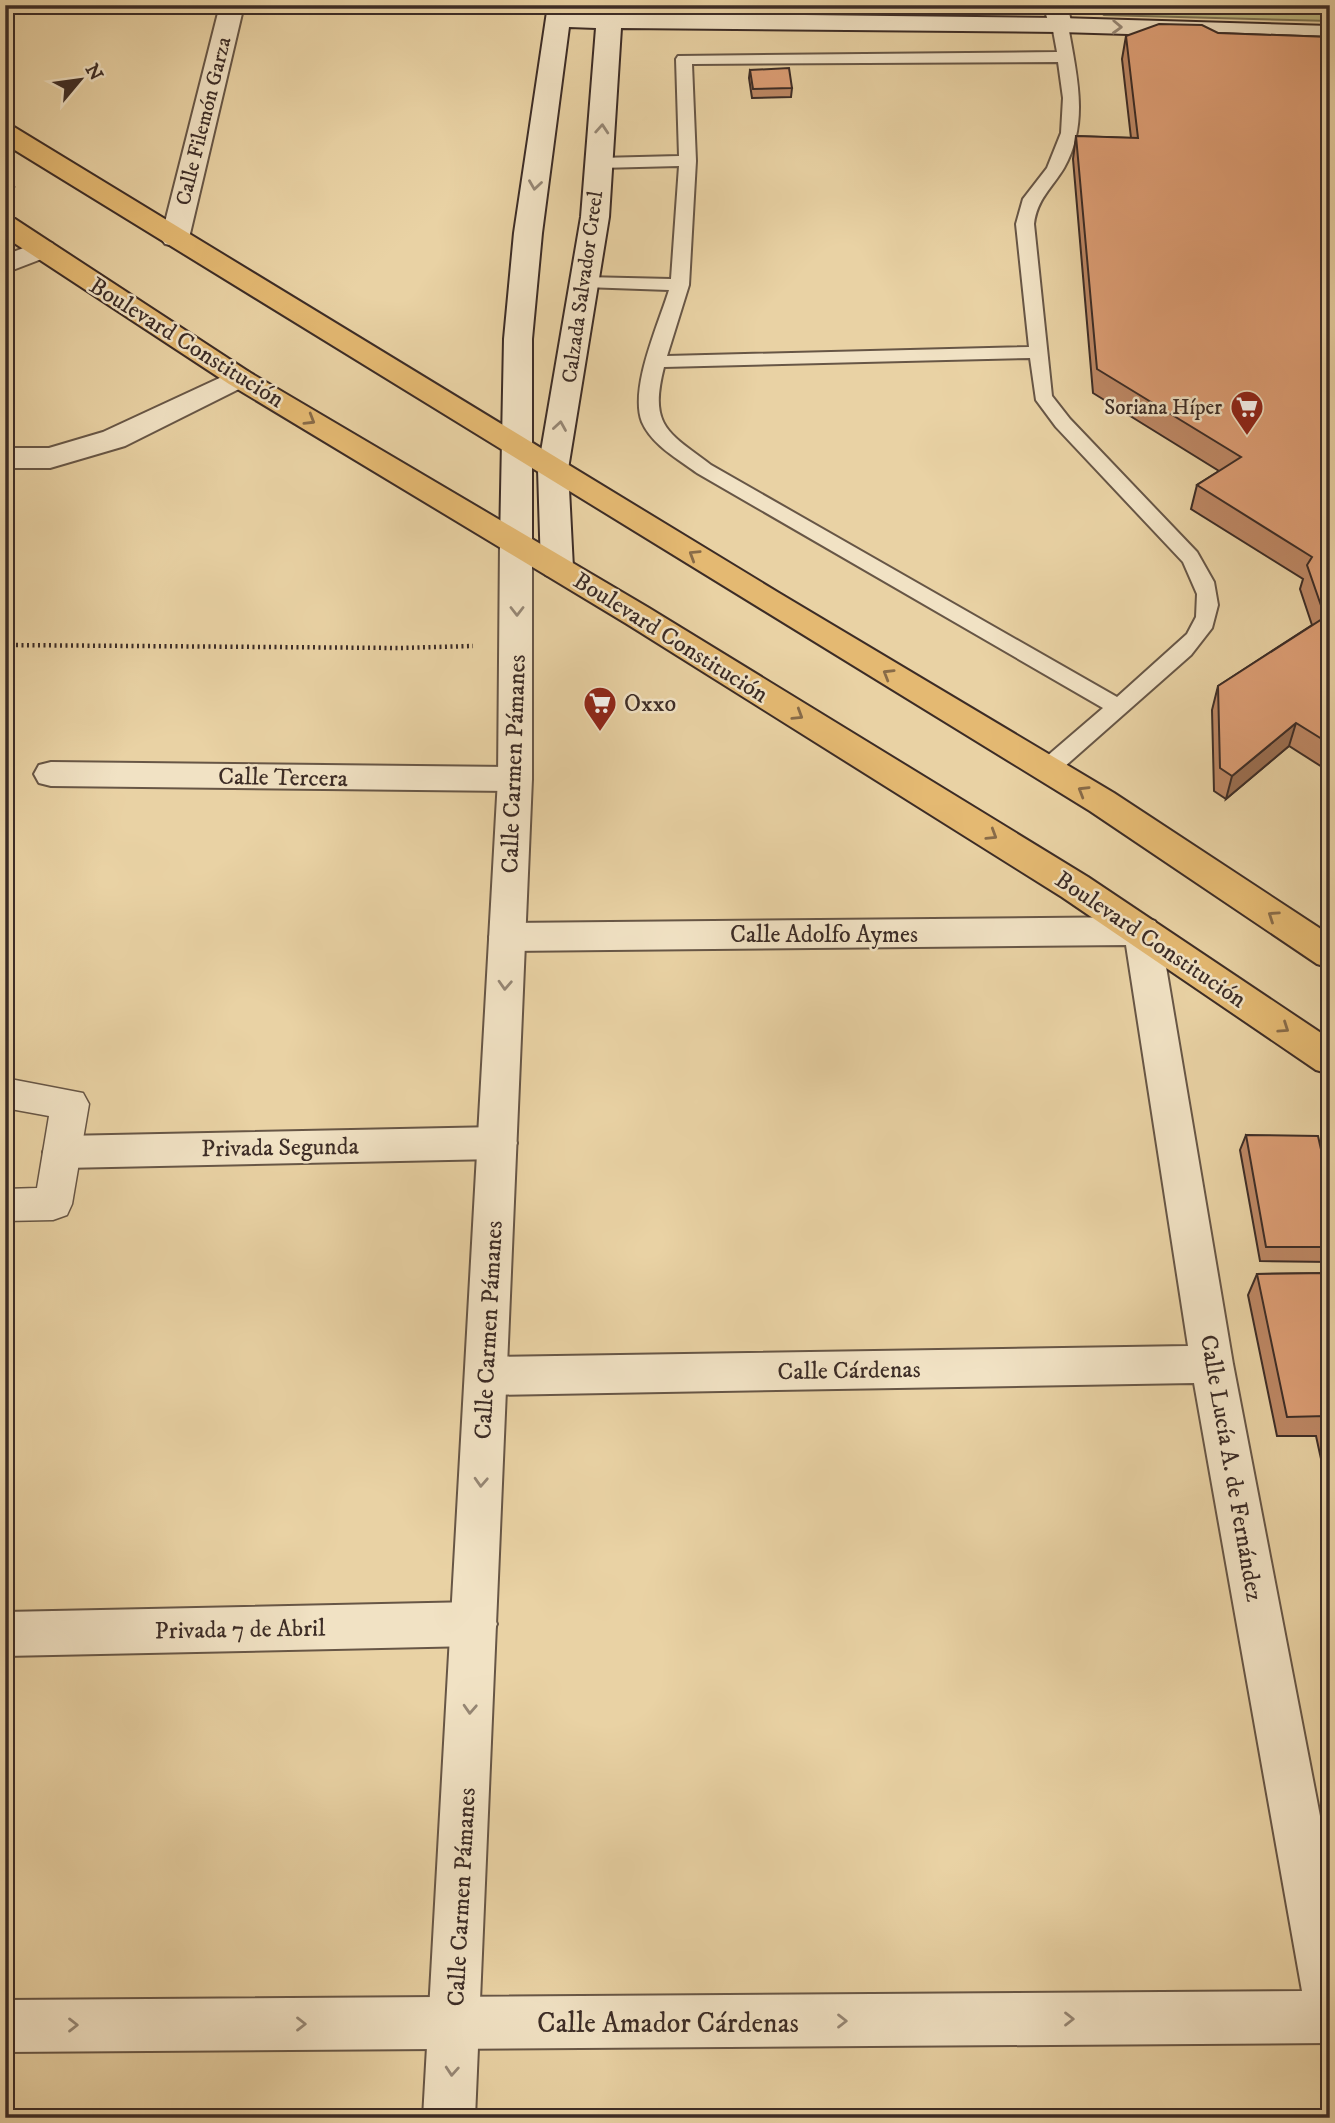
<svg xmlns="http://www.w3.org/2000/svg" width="1335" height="2123" viewBox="0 0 1335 2123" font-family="'IM FELL DW Pica',serif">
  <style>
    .green { fill: #bdba81; stroke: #7c7354; stroke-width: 2 }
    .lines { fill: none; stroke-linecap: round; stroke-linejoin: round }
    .service-casing { stroke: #675646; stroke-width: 4 }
    .pedestrian-casing { stroke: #675646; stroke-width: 3 }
    .minor-casing { stroke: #675646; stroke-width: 4 }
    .tertiary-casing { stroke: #675646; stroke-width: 4 }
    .secondary-casing { stroke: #3c2c26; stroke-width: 4 }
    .primary-casing { stroke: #3c2c26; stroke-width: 4 }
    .path-far1 { stroke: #3c2c26; stroke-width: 3.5; stroke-dasharray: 1 2.5; stroke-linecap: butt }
    .path { stroke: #3c2c26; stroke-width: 4.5; stroke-dasharray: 2 3.5; stroke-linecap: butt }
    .service { fill: #f1e2c4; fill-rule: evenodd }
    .pedestrian { fill: #f1e2c4; fill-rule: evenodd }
    .minor { fill: #f1e2c4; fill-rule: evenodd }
    .tertiary { fill: #f1e2c4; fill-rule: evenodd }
    .secondary { fill: #f1e2c4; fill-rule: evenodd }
    .primary { fill: #e4b972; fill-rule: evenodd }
    .wall { fill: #be8865; stroke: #3c2c26; stroke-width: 2 }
    .shaded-wall { fill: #9b6f52; stroke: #3c2c26; stroke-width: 2 }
    .building { fill: #dd9e75; stroke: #3c2c26; stroke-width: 2 }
    .oneway { stroke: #968775 }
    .oneway2 { stroke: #886b48 }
    .labels { text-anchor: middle; stroke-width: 5; stroke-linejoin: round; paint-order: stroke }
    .far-street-label { font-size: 21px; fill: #3c2c26; stroke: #f1e2c4 }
    .far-poi-label { font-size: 21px; fill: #3c2c26; stroke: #f1e2c4; text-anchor: end }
    .street-label { font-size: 24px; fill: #3c2c26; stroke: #f1e2c4 }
    .poi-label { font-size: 24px; fill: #3c2c26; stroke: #f1e2c4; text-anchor: start }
    .near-street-label { font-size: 28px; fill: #3c2c26; stroke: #f1e2c4 }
  </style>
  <rect width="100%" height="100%" fill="#e9d2a4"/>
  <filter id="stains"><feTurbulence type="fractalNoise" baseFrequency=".00286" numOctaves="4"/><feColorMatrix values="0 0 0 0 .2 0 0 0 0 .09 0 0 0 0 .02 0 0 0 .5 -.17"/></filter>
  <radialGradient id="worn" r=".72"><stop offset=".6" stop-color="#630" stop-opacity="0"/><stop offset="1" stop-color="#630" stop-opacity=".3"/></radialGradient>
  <path class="green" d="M1090,5L1330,6V21L1104,15Z"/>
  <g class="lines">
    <defs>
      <path id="service" d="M1060,20L1068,25C1076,73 1090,122 1064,168C1052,188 1037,199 1034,224L1052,396L1070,419L1197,552L1214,582L1218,605L1212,628L1191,655L1055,775L1047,777L1039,775L1036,769L1039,763L1103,708L697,473C678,459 652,445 642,422C629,388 659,323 669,290L584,287L575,282L584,277L671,279L679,166L599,168L591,163L599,158L679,156L676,59L678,56L1057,52L1052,25ZM1058,62L1063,98L1061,133L1047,168L1023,199L1016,224L1029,347L667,356L689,285L696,161L692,64ZM1030,358L1036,400L1056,427L1183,562L1197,594L1196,617L1187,634L1117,697L711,465C667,432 649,426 664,367Z"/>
      <path id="pedestrian" d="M5,1078L83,1093L89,1104L72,1204L67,1215L53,1220L5,1221V1189L37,1188L49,1116L5,1108Z"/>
      <path id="minor" d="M220,5H244L189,238L185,244L175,246L165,244L161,238Z
        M1043,5H1067L1072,25L1069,30L1060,32L1051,30Z
        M42,241L52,243L56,249L52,255L5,273V255Z
        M239,369L249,372L254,378L249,384L125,446L50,468H5V448H49L103,432Z
        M51,762L515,767L527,770L532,779L527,788L515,791L51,786L39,783L34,774L39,765Z
        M1142,917L1155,921L1160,931L1233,1364L1330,1868V2043L5,2052V2000L1302,1991L1194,1383L486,1395L471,1389L465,1376L471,1363L486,1357L1188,1346L1126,945L507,951L494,947L489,937L494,927L507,923Z
        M497,1127L511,1131L517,1143L511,1155L497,1159L63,1168L49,1164L43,1152L49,1140L63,1136Z
        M474,1602L490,1608L497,1624L490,1640L474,1646L5,1656V1612Z"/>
      <path id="tertiary" d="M516,533L527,536L532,543V779L475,2118H423L498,779L500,543L505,536Z"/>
      <path id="secondary" d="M548,5H572L571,13H597L598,5H622V13L1060,18L1330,26V40L1060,32L621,28L609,217L568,469L573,568L568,575L557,579L546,575L541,568L538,469L581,217L596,28L569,27L542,233L532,339V543L527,550L516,553L505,550L500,543L504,339L514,233Z"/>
      <path id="primary" d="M5,125L14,127L779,593L1114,793L1330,935V968L1317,964L1090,811L5,144Z
        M5,217L15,219L249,372L649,608L1088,877L1330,1039V1074L1316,1070L1062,897L627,624L229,384L5,237Z"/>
    </defs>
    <use href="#service" class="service-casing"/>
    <use href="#pedestrian" class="pedestrian-casing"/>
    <use href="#minor" class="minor-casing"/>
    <use href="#tertiary" class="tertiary-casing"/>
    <use href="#secondary" class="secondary-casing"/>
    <use href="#primary" class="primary-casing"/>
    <path class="path-far1" d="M5,182L16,189"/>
    <path class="path" d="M5,645L400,648L473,646"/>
    <use href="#service" class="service"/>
    <use href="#pedestrian" class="pedestrian"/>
    <use href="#minor" class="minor"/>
    <use href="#tertiary" class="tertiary"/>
    <use href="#secondary" class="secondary"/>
    <use href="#primary" class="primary"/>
  </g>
  <path class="wall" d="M1218,33L1330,37V772L1289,746L1226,799L1214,791L1212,710L1218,686L1312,625L1300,589L1303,579L1191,509L1197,485L1219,471L1093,393L1073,159L1076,136L1131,138L1122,59L1126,36Z
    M750,70L792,88L791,97L752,98L749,78Z
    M1246,1135L1330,1190V1262L1260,1261L1240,1150Z
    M1330,1273V1500L1316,1436H1277L1248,1295L1257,1274Z"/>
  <path class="shaded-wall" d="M1296,723L1289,746L1226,799L1232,776Z"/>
  <path class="building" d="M1159,24L1202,25L1218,33L1330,37V744L1296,723L1232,776L1220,768L1218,686L1325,617L1307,565L1312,557L1197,485L1241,457L1097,369L1076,136L1138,138L1126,36Z
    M789,68L792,88L753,89L750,70Z
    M1246,1135L1318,1136L1330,1190V1247H1266Z
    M1330,1273V1432L1326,1416L1287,1417L1257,1274Z"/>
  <defs><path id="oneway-chevron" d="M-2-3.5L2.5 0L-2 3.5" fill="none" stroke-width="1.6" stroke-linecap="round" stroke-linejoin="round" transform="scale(1.75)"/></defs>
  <g class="oneway">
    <use href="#oneway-chevron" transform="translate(1117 27) rotate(2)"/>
    <use href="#oneway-chevron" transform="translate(602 129) rotate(-86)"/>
    <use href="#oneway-chevron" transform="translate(535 185) rotate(98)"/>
    <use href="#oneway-chevron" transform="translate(560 426) rotate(-81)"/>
    <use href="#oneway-chevron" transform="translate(517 611) rotate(90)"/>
    <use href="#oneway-chevron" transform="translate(505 985) rotate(93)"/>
    <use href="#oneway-chevron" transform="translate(481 1482) rotate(93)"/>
    <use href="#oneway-chevron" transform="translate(470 1709) rotate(93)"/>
    <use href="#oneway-chevron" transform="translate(1069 2019)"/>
    <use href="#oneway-chevron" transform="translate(842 2021)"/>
    <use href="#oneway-chevron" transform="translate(301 2024)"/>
    <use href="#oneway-chevron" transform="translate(73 2025)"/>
    <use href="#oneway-chevron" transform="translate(452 2071) rotate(94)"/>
  </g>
  <g class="oneway2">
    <use href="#oneway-chevron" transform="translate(310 420) rotate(31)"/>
    <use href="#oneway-chevron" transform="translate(694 555) rotate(-148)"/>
    <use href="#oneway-chevron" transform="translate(888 674) rotate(-149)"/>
    <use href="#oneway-chevron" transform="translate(798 715) rotate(32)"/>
    <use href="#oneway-chevron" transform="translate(1083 791) rotate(-149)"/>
    <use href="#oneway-chevron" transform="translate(992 835) rotate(32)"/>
    <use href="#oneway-chevron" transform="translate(1273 916) rotate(-146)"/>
    <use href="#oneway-chevron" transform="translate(1284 1028) rotate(34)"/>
  </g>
  <defs>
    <symbol id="supermarket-pin" viewBox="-11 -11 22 30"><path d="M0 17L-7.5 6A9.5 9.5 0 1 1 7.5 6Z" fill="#8f2418" stroke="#f1e2c4"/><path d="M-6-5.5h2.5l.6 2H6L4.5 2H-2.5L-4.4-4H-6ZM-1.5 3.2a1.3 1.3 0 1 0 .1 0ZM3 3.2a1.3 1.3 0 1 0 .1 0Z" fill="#fff"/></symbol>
  </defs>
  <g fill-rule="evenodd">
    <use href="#supermarket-pin" x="1228" y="388" width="38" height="52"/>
    <use href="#supermarket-pin" x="581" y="684" width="38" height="52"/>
  </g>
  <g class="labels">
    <g class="far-street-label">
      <text transform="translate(203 121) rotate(-76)" y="7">Calle Filemón Garza</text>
      <text transform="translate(582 287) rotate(-82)" y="7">Calzada Salvador Creel</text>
    </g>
    <g class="far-poi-label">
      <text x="1222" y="414">Soriana Híper</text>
    </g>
    <g class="street-label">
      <text transform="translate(187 342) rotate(32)" y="8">Boulevard Constitución</text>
      <text transform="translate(671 637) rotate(32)" y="8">Boulevard Constitución</text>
      <text transform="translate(513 764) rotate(-88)" y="8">Calle Carmen Pámanes</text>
      <text transform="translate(283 777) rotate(1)" y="8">Calle Tercera</text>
      <text x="824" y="942">Calle Adolfo Aymes</text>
      <text transform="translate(1151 939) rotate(34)" y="8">Boulevard Constitución</text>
      <text transform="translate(280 1147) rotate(-1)" y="8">Privada Segunda</text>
      <text transform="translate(488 1330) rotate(-87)" y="8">Calle Carmen Pámanes</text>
      <text transform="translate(849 1370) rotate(-1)" y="8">Calle Cárdenas</text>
      <text transform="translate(1232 1468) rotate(80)" y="8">Calle Lucía A. de Fernández</text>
      <text transform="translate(240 1629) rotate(-1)" y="8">Privada 7 de Abril</text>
      <text transform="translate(461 1897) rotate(-87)" y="8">Calle Carmen Pámanes</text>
    </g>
    <g class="poi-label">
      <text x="624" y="711">Oxxo</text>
    </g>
    <g class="near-street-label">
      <text x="668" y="2032">Calle Amador Cárdenas</text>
    </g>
  </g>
  <rect width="1335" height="2123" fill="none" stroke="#e9d2a4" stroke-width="28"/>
  <rect x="7" y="7" width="1321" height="2109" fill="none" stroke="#3c2c26" stroke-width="3.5"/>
  <rect x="14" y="14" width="1307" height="2095" fill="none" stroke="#3c2c26" stroke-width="2"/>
  <g transform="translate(80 80) rotate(61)" stroke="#f1e2c4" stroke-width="5" paint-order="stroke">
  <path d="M0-5L12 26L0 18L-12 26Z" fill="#3c2c26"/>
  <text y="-10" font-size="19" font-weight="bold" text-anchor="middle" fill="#3c2c26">N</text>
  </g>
  <rect width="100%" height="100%" filter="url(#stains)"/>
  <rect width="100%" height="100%" fill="url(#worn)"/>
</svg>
